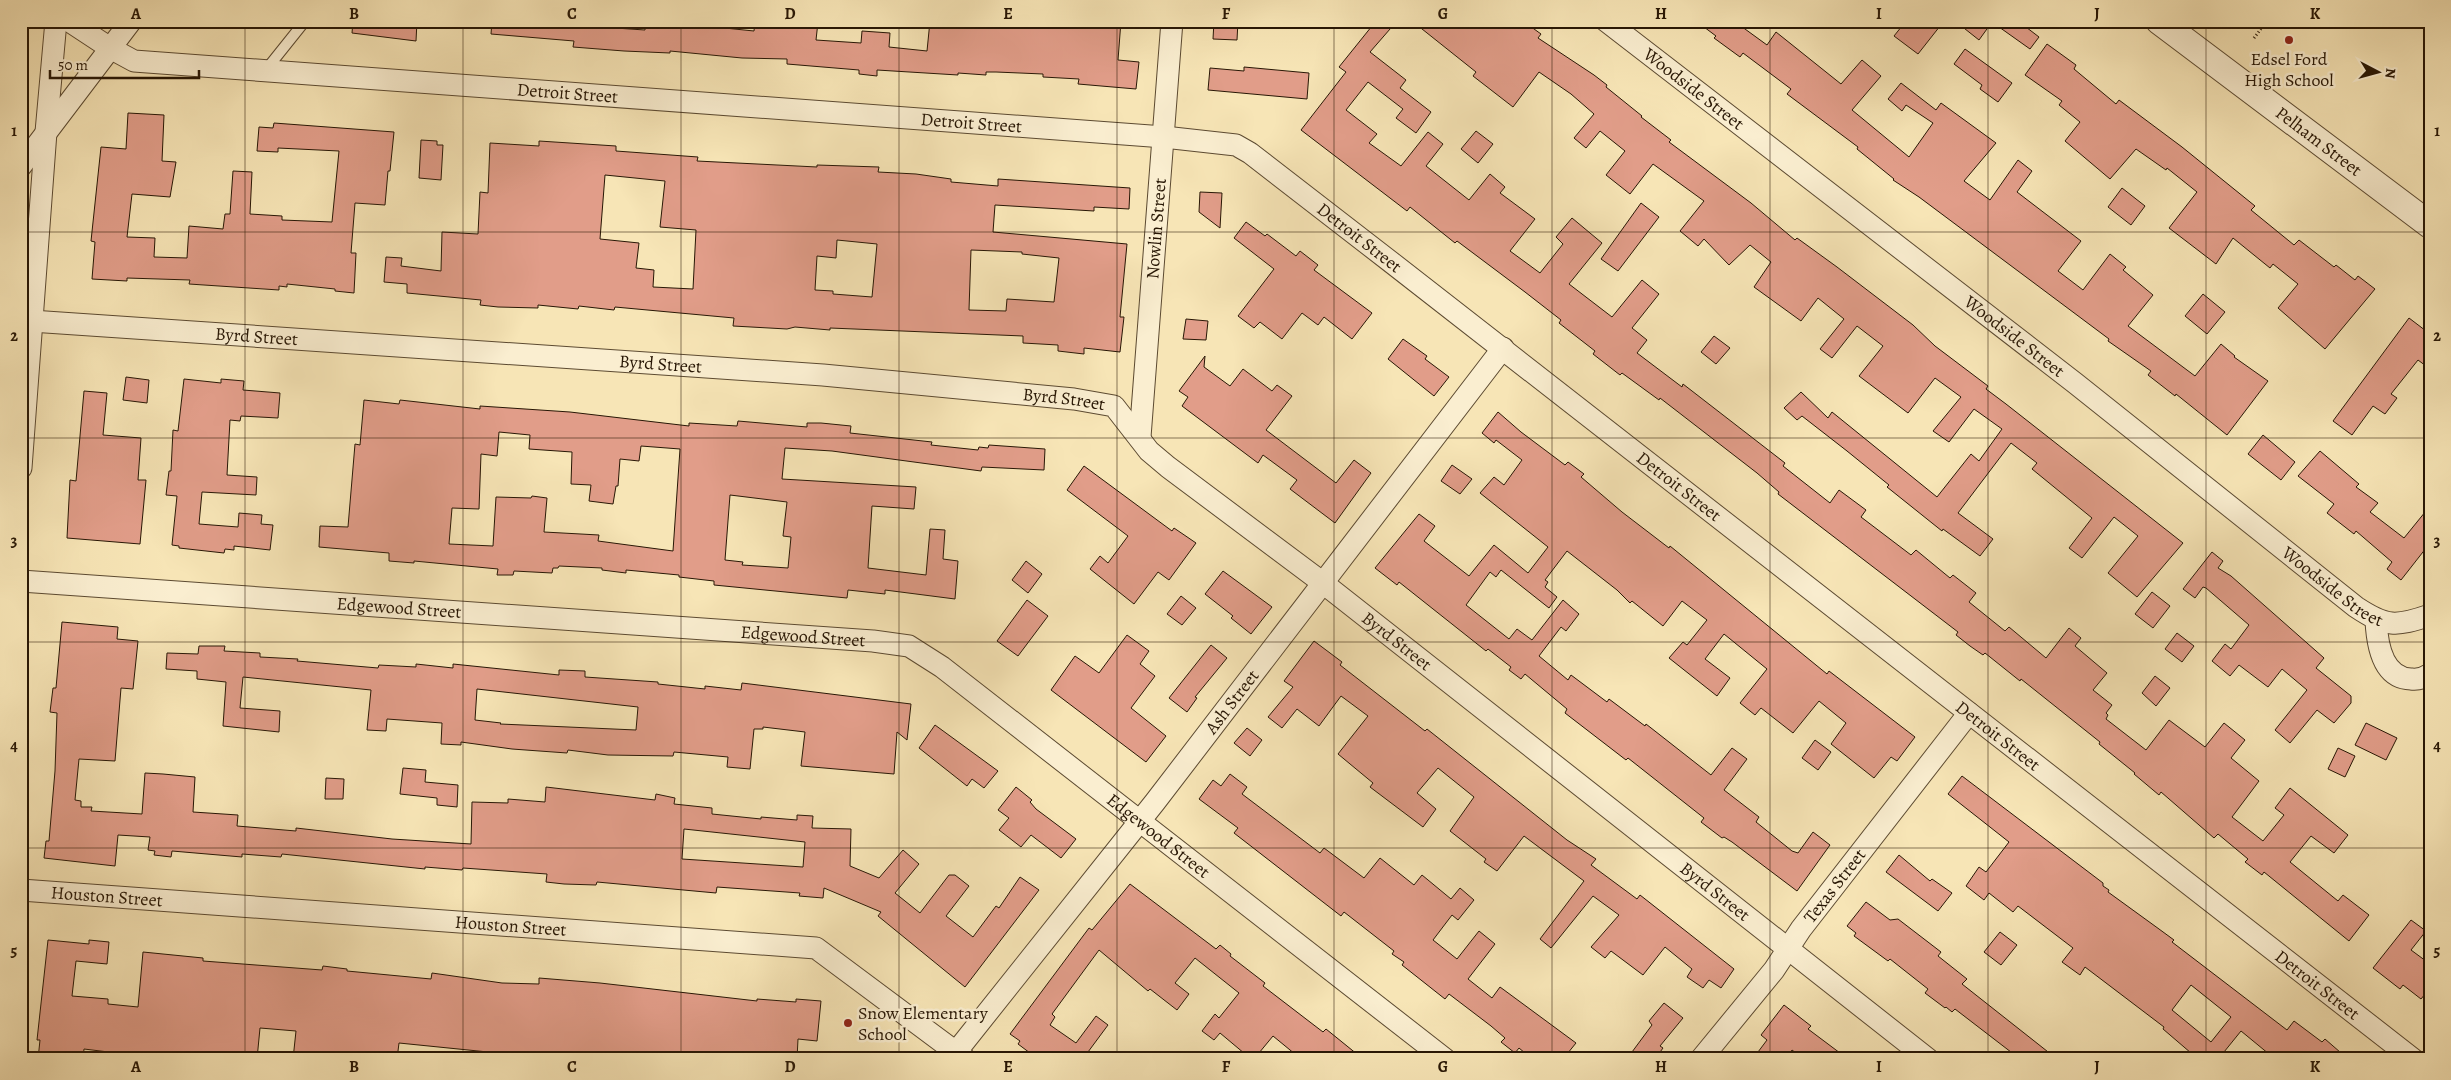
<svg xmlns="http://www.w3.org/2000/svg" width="2451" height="1080" viewBox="0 0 2451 1080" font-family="Alegreya,serif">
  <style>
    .building { fill: #e19d89; stroke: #281705; fill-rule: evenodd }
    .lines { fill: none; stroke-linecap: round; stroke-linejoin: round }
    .service-casing { stroke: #5c4a31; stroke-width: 12 }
    .minor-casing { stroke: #5c4a31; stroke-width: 23 }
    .tertiary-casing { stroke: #5c4a31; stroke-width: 28 }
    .path { stroke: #281705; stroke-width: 3; stroke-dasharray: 1 2.5; stroke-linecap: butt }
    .service { stroke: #faeed0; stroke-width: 10 }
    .minor { stroke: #faeed0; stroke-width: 21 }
    .tertiary { stroke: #faeed0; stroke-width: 26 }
    .grid { fill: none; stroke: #281705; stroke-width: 1; stroke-opacity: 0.55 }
    .poi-dot { fill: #8f2418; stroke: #faeed0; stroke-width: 2 }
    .labels { text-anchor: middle; stroke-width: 5; stroke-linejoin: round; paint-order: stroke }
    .poi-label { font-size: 18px; fill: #281705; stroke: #faeed0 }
    .street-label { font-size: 18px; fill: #281705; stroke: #faeed0 }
    .neatline { fill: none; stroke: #281705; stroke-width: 2 }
    .grid-label { font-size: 16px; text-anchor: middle; font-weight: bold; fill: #281705 }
  </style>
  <rect width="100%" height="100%" fill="#f7e5b6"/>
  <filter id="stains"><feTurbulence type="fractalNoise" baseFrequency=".004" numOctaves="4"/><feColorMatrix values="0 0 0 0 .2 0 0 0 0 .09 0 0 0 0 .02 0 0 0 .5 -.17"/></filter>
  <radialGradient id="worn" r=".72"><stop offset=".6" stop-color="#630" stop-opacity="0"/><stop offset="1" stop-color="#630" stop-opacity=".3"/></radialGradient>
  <path class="building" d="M353,21H417L416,41L352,33Z
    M492,21H600V27L645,30V21H686L705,23V26L754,31L755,21L800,24L801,21H804L818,22L816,40L861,43L862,31L890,33L889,47L927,51L930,21H1121L1118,60L1139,62L1136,89L1078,84L1079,79L1043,77V74L996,72H986V75L958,73V75L877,70V76L859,74V70L787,64V59L742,58L670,51V53L624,51L573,47L574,41L491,34Z
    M1214,21H1238L1237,40L1213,39Z
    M1376,21H1397L1370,52L1406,80L1400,88L1431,112L1416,133L1396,118L1403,109L1368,82L1346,110L1377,134L1369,143L1401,166L1428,132L1443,144L1426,166L1469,200L1490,174L1505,187L1500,193L1535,219L1510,251L1540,273L1563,244L1556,237L1572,218L1602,243L1569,284L1612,317L1642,280L1659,294L1632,328L1647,340L1637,353L1682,387L1683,384L1785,463L1783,466L1830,503L1839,490L1866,510L1861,517L1911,555L1916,550L1950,578L1953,575L1976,593L1969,602L2005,631L2009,627L2046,658L2069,628L2081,638L2075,646L2107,673L2093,690L2112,705L2106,713L2108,715L2106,719L2146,750L2169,720L2205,747L2224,723L2245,740L2231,758L2259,781L2232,817L2263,841L2284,815L2275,808L2290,788L2348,835L2334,853L2311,836L2290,862L2338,901L2343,895L2369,915L2349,941L2264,872L2262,875L2245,862L2248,859L2218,834L2214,838L2161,792L2159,795L2134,774L2135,773L2099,744L2100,742L2021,679L2020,681L1985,653L1983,655L1970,646L1956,635L1958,632L1778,494L1779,492L1757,473L1660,398L1659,400L1622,373L1620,375L1593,354L1595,351L1559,323L1561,320L1525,292L1457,241L1455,243L1410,207L1407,211L1301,130L1346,72L1339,67Z
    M1412,21H1523L1541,34L1538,38L1594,75L1607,85L1606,87L1642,116L1641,117L1671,140L1669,142L1751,203L1795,240L1797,238L1837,267L1913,325L1935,346L1988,386L1986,389L2006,404L2183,543L2137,597L2108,573L2138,536L2114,517L2082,558L2069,548L2092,518L2032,469L2037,463L2011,443L1958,513L1993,539L1980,556L1943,529L1942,531L1887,487L1889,485L1847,451L1802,416L1797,420L1784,408L1801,392L1828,418L1832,412L1937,497L1971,454L1979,461L2002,429L1974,409L1949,442L1933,431L1961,397L1935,378L1908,413L1859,376L1883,346L1857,326L1832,358L1820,349L1844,319L1818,298L1801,321L1754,287L1771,262L1750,245L1729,265L1704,239L1698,246L1680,231L1704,201L1653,164L1630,194L1606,175L1625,151L1600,131L1586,148L1574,138L1594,114L1571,94L1539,72L1513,107L1473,76L1476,72Z
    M1696,21H1734L1767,45L1776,32L1841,84L1862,60L1881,76L1852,110L1909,157L1933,123L1906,105L1902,111L1888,99L1901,83L1936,110L1941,103L1996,143L1964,181L1990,200L2018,160L2032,171L2017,192L2081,241L2058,271L2083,290L2110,254L2126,267L2123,270L2153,295L2128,326L2195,376L2221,344L2235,356L2234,357L2268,381L2227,435L2176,394L2175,396L2148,375L2151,371L2108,341L2109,339L1919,197L1893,180L1894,179L1857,149L1858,147L1787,94L1791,89L1743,53L1740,57L1714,38L1716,36Z
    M1906,21H1944L1918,54L1894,36Z
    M1955,21H2018L2039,37L2030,49L1992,22L1979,40Z
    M2047,44L2076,65L2074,69L2116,104L2119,100L2182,147L2255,206L2251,210L2294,245L2299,240L2334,267L2336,265L2355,280L2358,276L2375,289L2325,349L2278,308L2298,284L2273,264L2270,268L2233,238L2216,264L2169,228L2197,192L2167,168L2166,170L2136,149L2110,179L2065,141L2080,122L2059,105L2062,101L2025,75Z
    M1965,49L2012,83L1998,102L1980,89L1982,85L1954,64Z
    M1244,67L1309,73L1307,99L1208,90L1210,68L1244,71Z
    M128,113L164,115L162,161L176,162L170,197L132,194L127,237L155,238L154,257L187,258L189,226L223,229L225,214H230L233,171L252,172L250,214L282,216V220L332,222L339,151L278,148V152L257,151L259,127L273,128L274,123L394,132L390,171H388L385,205L355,203L351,253H356L354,293L335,291V289L287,284V287L279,286V290L189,284L190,280L127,278V281L92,279L95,242L91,241L101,147L126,149Z
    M1476,131L1493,144L1478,163L1461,149Z
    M421,140L437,141V145H443L441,180L419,178Z
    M539,141L616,146V151L698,157L697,161L817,167V165L879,167L878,172L916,174L951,179V182L998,186V179L1130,188L1129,209L1094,207V211L995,205L993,232L1127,244L1120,317H1124L1120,352L1084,348V354L1058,351V345L1023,343V336L830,328V330L795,327L787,329L733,326L734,318L615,307L614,310L579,306L578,309L538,305V308L498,307L480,305L481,300L407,293V284L384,282L386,257L402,258L401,266L441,271L442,232L478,234L480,192L488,193L490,143L539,146ZM605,175L665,181L660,227L696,230L693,289L653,287L654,270L636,268L639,243L600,239ZM837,240L877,244L872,297L833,294V291L815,290L817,256L836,258ZM971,250L1022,252V254L1059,258L1054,302L1007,299L1006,311L969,310Z
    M2122,188L2145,206L2131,225L2108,207Z
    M1200,192L1222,193L1220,228L1199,212Z
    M1641,203L1659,217L1618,271L1601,259Z
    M1246,222L1265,236L1267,234L1296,256L1300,251L1318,265L1314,270L1372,313L1352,339L1324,317L1318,325L1302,313L1282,339L1260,322L1254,328L1238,316L1274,269L1234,238Z
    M2203,294L2225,312L2207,334L2185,316Z
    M2409,318L2430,334V369L2418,360L2391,394L2397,398L2385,414L2373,406L2352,435L2333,421Z
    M1186,319L1208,321L1206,340L1183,339Z
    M1714,336L1730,348L1716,364L1701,352Z
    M1403,339L1427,356L1425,359L1449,377L1434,396L1388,359Z
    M1205,356L1204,367L1230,386L1243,369L1272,391L1277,385L1292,396L1266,430L1336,483L1354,460L1371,473L1335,523L1290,489L1297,480L1263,455L1258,463L1182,406L1188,397L1179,391Z
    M126,377L149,380L147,403L123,400Z
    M184,379L221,383V379L244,381L243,390L280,393L278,418L241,416L240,421L230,420L227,475L257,477L256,495L202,492L199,524L238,527L239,513L262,515L261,524L273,525L270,550L234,546V550L225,549L224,553L179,548V546L172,545L177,496L166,495L169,471H171L173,430L178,431Z
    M84,391L107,393L103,435L141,438L138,480H146L140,544L67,538L70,480L76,481Z
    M364,400L399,404L400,400L480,409V406L570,412L689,426V423L737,426L738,421L807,427V423H821L851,426L850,433L932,442L931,445L978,450L979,447L988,448L989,445L1045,449L1044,470L982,467L981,471L832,451L785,448L782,479L916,487L914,509L872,506L868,568L926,575L930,529L945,530L943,559L958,561L955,599L885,590V594L848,590L847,598L714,585V581L679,577V575L626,570V573L602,570V568L559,566L558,568H553L552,573L514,571L513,575H497L498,569L414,561V563L389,561V553L319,547L320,526L348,527L355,444L360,445ZM499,432L530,435L529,449L572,452L571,484L591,485L589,501L613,504L616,486H618L620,459L639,461L641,446L680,449L673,551L598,541L599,535L544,532L547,498L532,496L531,498L496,497L493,546L449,544L452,508L479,509L481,454L497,456ZM730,495L787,502L783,536L791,537L788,568L742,565L743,562L725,560Z
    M1498,412L1521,432L1565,465L1568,462L1584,474L1581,477L1622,512L1669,548L1670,546L1827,674L1829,671L1915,737L1897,761L1891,757L1874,778L1831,744L1846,723L1819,701L1793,733L1761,708L1755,715L1740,703L1767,669L1724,634L1705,659L1730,678L1717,696L1669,658L1683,642L1687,645L1707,620L1682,601L1663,626L1632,601L1630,603L1617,590L1567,551L1545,580L1548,582L1545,587L1557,597L1549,608L1501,570L1496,577L1490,572L1466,605L1509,639L1517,629L1532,640L1563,600L1579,614L1566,631L1561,627L1539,656L1568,680L1571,675L1607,702L1609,699L1645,726L1646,724L1711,775L1732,748L1747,759L1724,790L1759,817L1756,822L1792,851L1798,853L1813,832L1830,845L1797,891L1732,842L1724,837L1722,838L1701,822L1704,818L1628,758L1626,760L1565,713L1567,709L1525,674L1521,679L1509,670L1511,667L1488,649L1486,651L1399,582L1397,585L1375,568L1419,514L1435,526L1424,541L1469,576L1494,545L1528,573L1548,547L1480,493L1494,477L1504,485L1522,460L1496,440L1494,443L1482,433Z
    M2263,435L2295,462L2281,480L2248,454Z
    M2320,451L2359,484L2356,487L2378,503L2370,512L2404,538L2430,506V543L2401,580L2387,569L2392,562L2356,531L2354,534L2327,513L2334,504L2298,476Z
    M1452,465L1472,479L1460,494L1441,481Z
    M1084,466L1172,531L1174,528L1196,543L1169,580L1158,572L1134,604L1090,569L1100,556L1108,563L1128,536L1067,490Z
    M2212,552L2223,561L2218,568L2231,576L2324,658L2316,668L2351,696V703L2334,723L2317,710L2290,743L2275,730L2307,690L2282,669L2268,687L2239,665L2230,676L2212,661L2225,644L2231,649L2249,625L2206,588L2203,587L2195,598L2183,589Z
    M1026,561L1042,574L1028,593L1012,580Z
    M1223,571L1272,607L1251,634L1231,618L1233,616L1205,594Z
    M2152,592L2170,606L2153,628L2135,614Z
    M1181,596L1196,608L1182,625L1167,614Z
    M1027,600L1048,616L1018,656L997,641Z
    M62,622L118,627L117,639L138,641L133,689L121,688L115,761L79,759L75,800L81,801V807H92L91,811L142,814L145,773L163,774L195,777L193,812L238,815L237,826L296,831V828L392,839L471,844L472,802L508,803V799L545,802L546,787L655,800L656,794L675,798L674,804L712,808V814L761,819V817L797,820V815L813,816L812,828L851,829L850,866L879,878L903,850L919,864L895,893L920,913L949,875H955L969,886L946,916L973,937L996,906L999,908L1020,877L1039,890L965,987L878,916L881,912L824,888L823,898L799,896L800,893L717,887L716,893L597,882L596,885L564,884L546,882L547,874L463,868L462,870L425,867V869L282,854L281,857L242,854V857L172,851L171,857L154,855L155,851L148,850L150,837L118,835L115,866L44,858L46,841H49L55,771L57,713L50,712L53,688H56ZM684,829L805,842L803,867L682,859Z
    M2177,633L2194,646L2182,662L2165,649Z
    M1127,635L1149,651L1140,664L1155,676L1131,708L1166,736L1146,762L1051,690L1075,656L1099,673Z
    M1314,641L1342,662L1340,665L1425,731L1427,729L1567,840L1596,859L1591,865L1637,899L1640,895L1734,969L1721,988L1709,980L1703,988L1687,977L1692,969L1665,947L1643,975L1611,951L1605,958L1591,947L1619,915L1593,896L1551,948L1540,939L1584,881L1524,836L1497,871L1484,862L1486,859L1450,831L1474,797L1438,768L1417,793L1436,809L1423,827L1370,787L1373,783L1338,754L1368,716L1341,696L1319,726L1297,709L1282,728L1268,717L1293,687L1284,681Z
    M1211,645L1227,658L1195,697L1197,698L1187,712L1169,698Z
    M199,646H225L224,651L260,653V657L298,659L297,661L378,668L379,665L416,667V664L453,668V664L559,675V670L585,671V677L658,682V684L705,689V686L741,690L742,683L911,704L907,740L897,732L894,774L801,766L805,732L763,727V729H754L750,769L727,767L728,757L674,752L673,756L608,755L568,750L567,753L512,749L461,742V745L441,744L442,723L387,719L386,731L367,730L371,690L243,677L240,708L280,711L279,732L223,726L226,682L197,679V671L166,669L167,653L198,654ZM477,689L638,707L636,730L500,724L501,723L475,720Z
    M2155,676L2170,688L2156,706L2142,693Z
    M2366,723L2397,738L2386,760L2355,745Z
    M935,725L998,771L984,788L972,779L967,786L919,748Z
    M1247,728L1262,740L1250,756L1234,743Z
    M1815,740L1831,752L1818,770L1802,758Z
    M2338,748L2355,756L2345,777L2328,769Z
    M403,768L426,770L425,782L458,785L457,807L437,805V798L400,794Z
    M1230,774L1247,787L1242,794L1320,853L1324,848L1364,878L1380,858L1414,885L1422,875L1451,899L1460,888L1474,900L1458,920L1452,915L1433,940L1457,959L1479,931L1495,944L1468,979L1492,998L1500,987L1576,1043L1563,1059H1532L1519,1048L1515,1053L1501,1042L1505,1038L1491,1026L1449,994L1445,999L1402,965L1404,962L1392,954L1394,951L1344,912L1341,916L1234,833L1238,828L1199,799L1213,780L1221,786Z
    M1962,776L2103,883V886L2109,890L2108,892L2159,929L2174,940L2172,942L2287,1030L2294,1021L2322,1042L2325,1039L2348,1059H2275L2241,1031L2224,1052L2232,1059H2198L2163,1029L2164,1027L2085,967L2080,975L2062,962L2073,948L2018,906L2013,912L1989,893L1984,900L1966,886L1979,867L1986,872L2009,842L1948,794ZM2191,985L2231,1017L2211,1042L2172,1010Z
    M326,778L344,779L343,799H325Z
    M1016,787L1032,800L1030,802L1036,809L1076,839L1061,858L1031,835L1021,847L999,830L1009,818L998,810Z
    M1899,855L1930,881L1932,879L1952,893L1938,911L1886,872Z
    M1130,884L1216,949L1220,945L1231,954L1230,956L1265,983L1263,986L1323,1032L1326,1029L1363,1059H1301L1273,1036L1254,1059H1251L1220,1033L1214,1040L1202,1031L1215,1014L1219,1018L1239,993L1195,958L1175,983L1189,994L1177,1010L1150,989L1148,991L1099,950L1052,1014L1055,1017L1050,1025L1076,1043L1096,1016L1108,1025L1088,1052L1096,1059H1038L1018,1044L1020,1041L1010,1034L1089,928L1092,930Z
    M1866,902L1890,920L1898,919L1941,952L1938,956L1967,979L1962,984L2057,1059H2020L1955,1009L1952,1012L1946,1007L1945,1008L1925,993L1928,989L1890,959L1888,961L1854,936L1856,933L1847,926Z
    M2411,920L2426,931L2411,950L2430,964V988L2421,999L2403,985L2400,989L2373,968Z
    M2000,932L2017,945L2001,965L1984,952Z
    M48,940L89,944V940L109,942L107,964L76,961L72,996L108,999V1004L138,1007L143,952L203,958V961L322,970L323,966L347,969V971L431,979L432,973L502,983L539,984V978L600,983L757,1001V999L796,1002V999L821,1001L817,1041L798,1039L797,1059H557L399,1043L397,1059H293L296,1031L260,1028L257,1059H125V1054L84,1049L83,1059H38L40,1040H37Z
    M1664,1003L1683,1018L1660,1046L1663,1048L1655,1059H1641L1632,1052L1652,1025L1649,1021Z
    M1784,1005L1811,1026L1808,1029L1848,1059H1804L1792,1050L1786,1059H1766L1758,1052L1767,1040L1761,1035Z"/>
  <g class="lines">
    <defs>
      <path id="service" d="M265,71L305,21"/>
      <g id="minor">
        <path id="s1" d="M69,21L110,48L134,61L1164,137L1236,145L1250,153C1639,453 2024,758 2413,1059"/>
        <path id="s2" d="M1606,21L2075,383L2356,607C2386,627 2396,627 2430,615"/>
        <path d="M21,166L131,21"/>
        <path id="s3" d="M31,321L823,375L1074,399L1114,406L1149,451L1168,467L1323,583L1928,1059"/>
        <path id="s4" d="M1140,437L1172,21"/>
        <path d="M21,468L46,132L56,21"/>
        <path id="s5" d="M21,581L873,641L909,646L942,667L1445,1059"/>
        <path d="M2376,620C2377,643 2382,678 2411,679C2418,680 2424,678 2430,674"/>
        <path id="s6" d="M21,890L816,948L965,1059"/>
        <path id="s7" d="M956,1052L1155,802L1503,348"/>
        <path id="s8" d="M1701,1059L1774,970L1801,929L1969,713"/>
      </g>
      <g id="tertiary">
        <path id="s9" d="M2159,21L2430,225"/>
      </g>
    </defs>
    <use href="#service" class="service-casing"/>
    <use href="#minor" class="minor-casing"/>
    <use href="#tertiary" class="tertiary-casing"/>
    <path class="path" d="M2254,38L2267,21"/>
    <use href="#service" class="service"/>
    <use href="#minor" class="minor"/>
    <use href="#tertiary" class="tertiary"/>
  </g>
  <path class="grid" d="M245,21V1059M463,21V1059M681,21V1059M899,21V1059M1117,21V1059M1334,21V1059M1552,21V1059M1770,21V1059M1988,21V1059M2206,21V1059M21,232H2430M21,438H2430M21,642H2430M21,848H2430"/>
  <g class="poi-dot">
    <circle cx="2289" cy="40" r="5"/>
    <circle cx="848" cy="1023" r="5"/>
  </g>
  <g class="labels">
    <g class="poi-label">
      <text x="2289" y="65">Edsel Ford<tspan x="2289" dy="21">High School</tspan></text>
      <text x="858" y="1019" text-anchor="start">Snow Elementary<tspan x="858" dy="21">School</tspan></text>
    </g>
    <g class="street-label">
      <text dy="6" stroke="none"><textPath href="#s2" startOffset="111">Woodside Street</textPath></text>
      <text dy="6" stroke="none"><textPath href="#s1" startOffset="511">Detroit Street</textPath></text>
      <text dy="6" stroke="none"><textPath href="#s1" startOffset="916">Detroit Street</textPath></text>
      <text dy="6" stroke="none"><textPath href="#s9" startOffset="200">Pelham Street</textPath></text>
      <text dy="6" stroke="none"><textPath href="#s4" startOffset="209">Nowlin Street</textPath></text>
      <text dy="6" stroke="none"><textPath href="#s1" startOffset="1336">Detroit Street</textPath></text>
      <text dy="6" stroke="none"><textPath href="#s3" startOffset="226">Byrd Street</textPath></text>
      <text dy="6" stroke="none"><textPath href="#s2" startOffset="516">Woodside Street</textPath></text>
      <text dy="6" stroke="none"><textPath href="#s3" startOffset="631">Byrd Street</textPath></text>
      <text dy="6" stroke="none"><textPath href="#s3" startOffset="1036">Byrd Street</textPath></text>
      <text dy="6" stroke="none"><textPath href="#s1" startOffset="1741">Detroit Street</textPath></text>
      <text dy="6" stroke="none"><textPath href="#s2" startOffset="921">Woodside Street</textPath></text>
      <text dy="6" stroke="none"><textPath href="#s5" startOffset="379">Edgewood Street</textPath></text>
      <text dy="6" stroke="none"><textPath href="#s5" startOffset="784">Edgewood Street</textPath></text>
      <text dy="6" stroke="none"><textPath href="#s3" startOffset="1456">Byrd Street</textPath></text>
      <text dy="6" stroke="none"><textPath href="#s7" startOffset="446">Ash Street</textPath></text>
      <text dy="6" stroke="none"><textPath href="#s1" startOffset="2146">Detroit Street</textPath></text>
      <text dy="6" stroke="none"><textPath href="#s5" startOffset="1204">Edgewood Street</textPath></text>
      <text dy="6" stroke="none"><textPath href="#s8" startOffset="219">Texas Street</textPath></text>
      <text dy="6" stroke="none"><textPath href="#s3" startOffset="1861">Byrd Street</textPath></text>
      <text dy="6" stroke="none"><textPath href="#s6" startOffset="86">Houston Street</textPath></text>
      <text dy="6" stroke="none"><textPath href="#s6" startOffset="491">Houston Street</textPath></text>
      <text dy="6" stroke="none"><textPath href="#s1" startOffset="2551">Detroit Street</textPath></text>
    </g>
  </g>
  <rect width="2451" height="1080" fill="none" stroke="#f7e5b6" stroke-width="55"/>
  <g transform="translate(2378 72) rotate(96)" stroke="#faeed0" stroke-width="4" paint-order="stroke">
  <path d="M0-4L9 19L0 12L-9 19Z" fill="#281705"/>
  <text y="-8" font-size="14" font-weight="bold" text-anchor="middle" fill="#281705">N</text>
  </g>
  <path d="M50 70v8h149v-8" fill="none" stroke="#281705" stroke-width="2.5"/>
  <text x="58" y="70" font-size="15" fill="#281705" stroke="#faeed0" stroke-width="4" paint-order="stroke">50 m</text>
  <rect x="28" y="28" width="2396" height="1024" class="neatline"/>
  <g class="grid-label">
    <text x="136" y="19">A</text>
    <text x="354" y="19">B</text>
    <text x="572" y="19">C</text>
    <text x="790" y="19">D</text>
    <text x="1008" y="19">E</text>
    <text x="1226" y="19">F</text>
    <text x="1443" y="19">G</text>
    <text x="1661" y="19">H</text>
    <text x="1879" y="19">I</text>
    <text x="2097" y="19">J</text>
    <text x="2315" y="19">K</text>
    <text x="14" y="136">1</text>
    <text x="2437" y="136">1</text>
    <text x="14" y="341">2</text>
    <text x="2437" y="341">2</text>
    <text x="14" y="546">3</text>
    <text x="2437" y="546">3</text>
    <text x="14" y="751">4</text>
    <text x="2437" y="751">4</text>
    <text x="14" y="956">5</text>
    <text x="2437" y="956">5</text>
    <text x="136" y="1072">A</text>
    <text x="354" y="1072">B</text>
    <text x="572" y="1072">C</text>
    <text x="790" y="1072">D</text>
    <text x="1008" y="1072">E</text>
    <text x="1226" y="1072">F</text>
    <text x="1443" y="1072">G</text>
    <text x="1661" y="1072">H</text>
    <text x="1879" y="1072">I</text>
    <text x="2097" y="1072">J</text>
    <text x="2315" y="1072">K</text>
  </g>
  <rect width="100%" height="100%" filter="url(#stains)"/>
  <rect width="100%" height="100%" fill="url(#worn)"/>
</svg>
